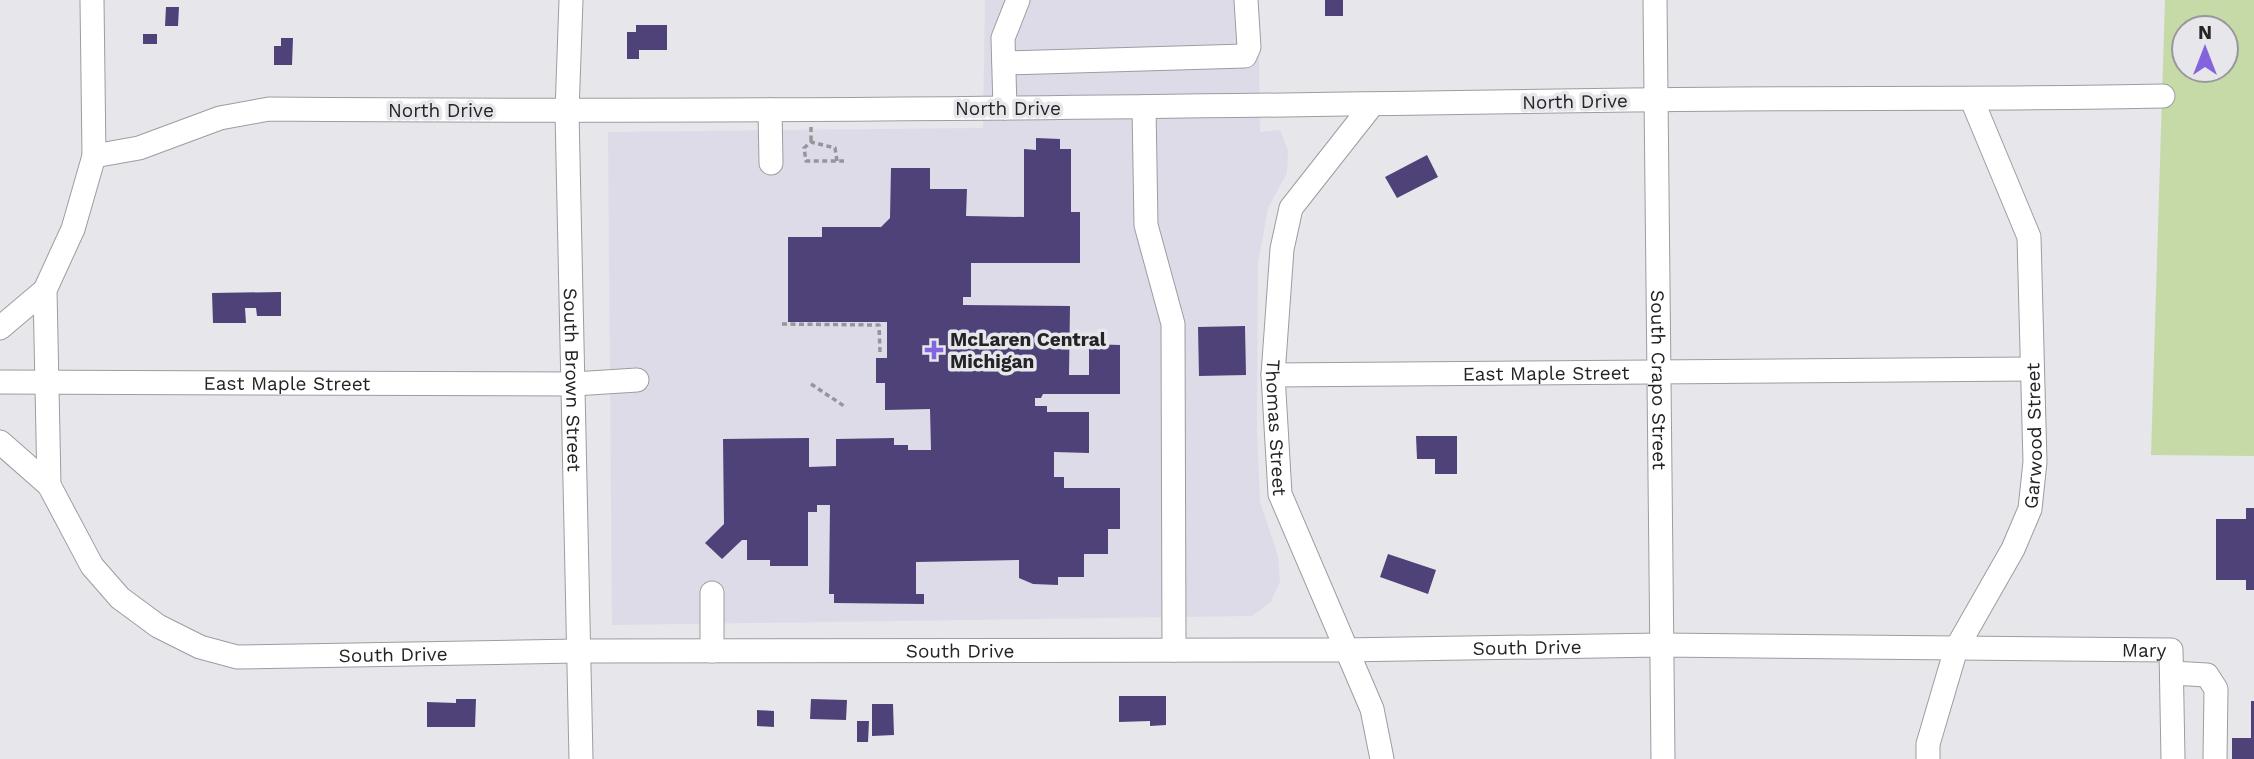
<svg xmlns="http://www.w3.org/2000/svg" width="2254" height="759" viewBox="0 0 2254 759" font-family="'Work Sans',sans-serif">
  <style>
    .built { fill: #dddbe8 }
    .green { fill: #c6daa7; fill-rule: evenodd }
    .building { fill: #4e4279 }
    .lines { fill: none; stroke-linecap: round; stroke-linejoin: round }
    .minor-casing { stroke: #9d9ca1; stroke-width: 25 }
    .path { stroke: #96969a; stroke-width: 3.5; stroke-dasharray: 5 3.5; stroke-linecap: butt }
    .minor { stroke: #fff; stroke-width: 23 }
    .poi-dot { fill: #8363de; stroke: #e6e6eb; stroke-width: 2.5 }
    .labels { text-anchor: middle; stroke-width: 7; stroke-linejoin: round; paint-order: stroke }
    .street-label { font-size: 19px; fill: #242325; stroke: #e6e6eb }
    .poi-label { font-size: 19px; font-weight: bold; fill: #242325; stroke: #e6e6eb; text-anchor: start }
  </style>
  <rect width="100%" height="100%" fill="#e6e6eb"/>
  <path class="built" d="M985,0H1258L1260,132L1280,130L1288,151L1287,173L1268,208L1258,263L1257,431L1260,502L1278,556L1280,581L1271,602L1252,616L612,625L608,132L983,128Z"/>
  <path class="green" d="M2165,0H2254V456L2151,455ZM2184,28H2226V70H2184Z"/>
  <path class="building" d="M1325,0H1343V16H1325Z
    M166,7H179L178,26H165Z
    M636,25H667V50H639V59H627V32H636Z
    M143,34H157V44H143Z
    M281,38H293L292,65H274V46H281Z
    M1036,138L1060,139V149H1071V212H1080V263H971V297H963V305L1070,306L1069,375H1089V344L1120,345V394H1043L1041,398H1035V406H1047V412H1089V453L1054,452V477H1064V488H1120V529H1108V554H1084V577H1058V585L1033,584L1019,578V560L916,562V594H924V604L834,603V594H829L830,505H817V512H808V566H770V560H747V540H742L722,559L705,543L724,524L723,439L809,438V467L836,466V439L894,438V445H908V450H931L930,409L885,410V383H876V358H887V322H788V237H822V227H881L890,218L891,168H930V189H967L966,216L1024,217V149L1036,150Z
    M1427,155L1438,177L1397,198L1385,177Z
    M281,292V316H257L256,308H245L246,323H213L212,293Z
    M1245,326L1246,375L1199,376L1198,327Z
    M1416,436H1457V474H1435V459H1417Z
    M2246,508H2254V590H2246V580H2216V519H2246Z
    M1388,554L1436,570L1428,594L1380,577Z
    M1119,696H1166V725L1150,726V721L1119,722Z
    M456,699H476L475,727H427V702L456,703Z
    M811,699L847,700L846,720L810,719Z
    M2251,701H2254V759H2232V738H2251Z
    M872,704H893L894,735L872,736Z
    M757,710L774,711V727L757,726Z
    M857,721H869L868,742H857Z"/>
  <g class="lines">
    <defs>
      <g id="minor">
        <path d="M92,0L94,156"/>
        <path id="s1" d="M571,0L567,112L581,759"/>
        <path id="s2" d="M1655,0L1663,759"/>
        <path d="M1004,63L1245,56L1249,47L1246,0"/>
        <path id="s3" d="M2163,96C1985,100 1808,97 1630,100C1177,107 723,113 269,109L220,118L139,148L94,156L73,229L45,290L49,485L92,566L120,598L158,626L200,647L237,657L577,651L1344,650L1660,645L2171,650L2173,759"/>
        <path id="s4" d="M1372,105L1291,208L1282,249L1273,375L1280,494L1372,709L1382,759"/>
        <path d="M1144,107L1146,225L1173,324L1174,650"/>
        <path d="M1005,108L1003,38L1018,0"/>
        <path d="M770,110L771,163"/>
        <path d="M0,328L45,290"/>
        <path id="s5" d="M1273,375L2030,369"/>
        <path id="s6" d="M0,382L574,384L637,380"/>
        <path d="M0,442L49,485"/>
        <path d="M712,593V651"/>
        <path d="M2172,673L2207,675L2216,689L2215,759"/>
        <path id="s7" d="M1928,759V744L1956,649L2013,549L2030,509L2035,462L2029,237L1972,100"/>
      </g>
    </defs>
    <use href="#minor" class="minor-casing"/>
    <path class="path" d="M811,127V142
      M837,161L835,148L811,142L804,148L806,161H844
      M782,324L879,325L880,352
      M811,384L844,406"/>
    <use href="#minor" class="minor"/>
  </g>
  <path class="poi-dot" d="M930.5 339.5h7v7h7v7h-7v7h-7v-7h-7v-7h7z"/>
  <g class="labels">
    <g class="street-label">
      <text transform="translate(1575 101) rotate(-1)" y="7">North Drive</text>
      <text x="1008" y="115">North Drive</text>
      <text x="441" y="117">North Drive</text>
      <text dy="7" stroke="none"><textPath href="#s5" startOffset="273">East Maple Street</textPath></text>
      <text dy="7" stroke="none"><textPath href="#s1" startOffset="380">South Brown Street</textPath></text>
      <text dy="7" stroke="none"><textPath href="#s2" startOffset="380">South Crapo Street</textPath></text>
      <text dy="7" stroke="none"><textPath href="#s6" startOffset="287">East Maple Street</textPath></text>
      <text dy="7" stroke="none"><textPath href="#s4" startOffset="352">Thomas Street</textPath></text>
      <text dy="7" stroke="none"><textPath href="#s7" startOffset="346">Garwood Street</textPath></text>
      <text dy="7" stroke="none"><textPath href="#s3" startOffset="3971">South Drive</textPath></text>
      <text dy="7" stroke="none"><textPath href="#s3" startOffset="3404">South Drive</textPath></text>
      <text dy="7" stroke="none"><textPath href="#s3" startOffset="4588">Mary</textPath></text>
      <text dy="7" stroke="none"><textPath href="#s3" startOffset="2837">South Drive</textPath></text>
    </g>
    <g class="poi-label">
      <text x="950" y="346">McLaren Central<tspan x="950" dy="22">Michigan</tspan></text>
    </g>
  </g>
  <g transform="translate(2205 49)"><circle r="33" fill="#e6e6eb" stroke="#98989c" stroke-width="2"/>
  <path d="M0-5L12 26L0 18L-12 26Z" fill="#8363de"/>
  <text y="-10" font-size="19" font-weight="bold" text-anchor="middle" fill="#242325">N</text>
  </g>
</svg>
